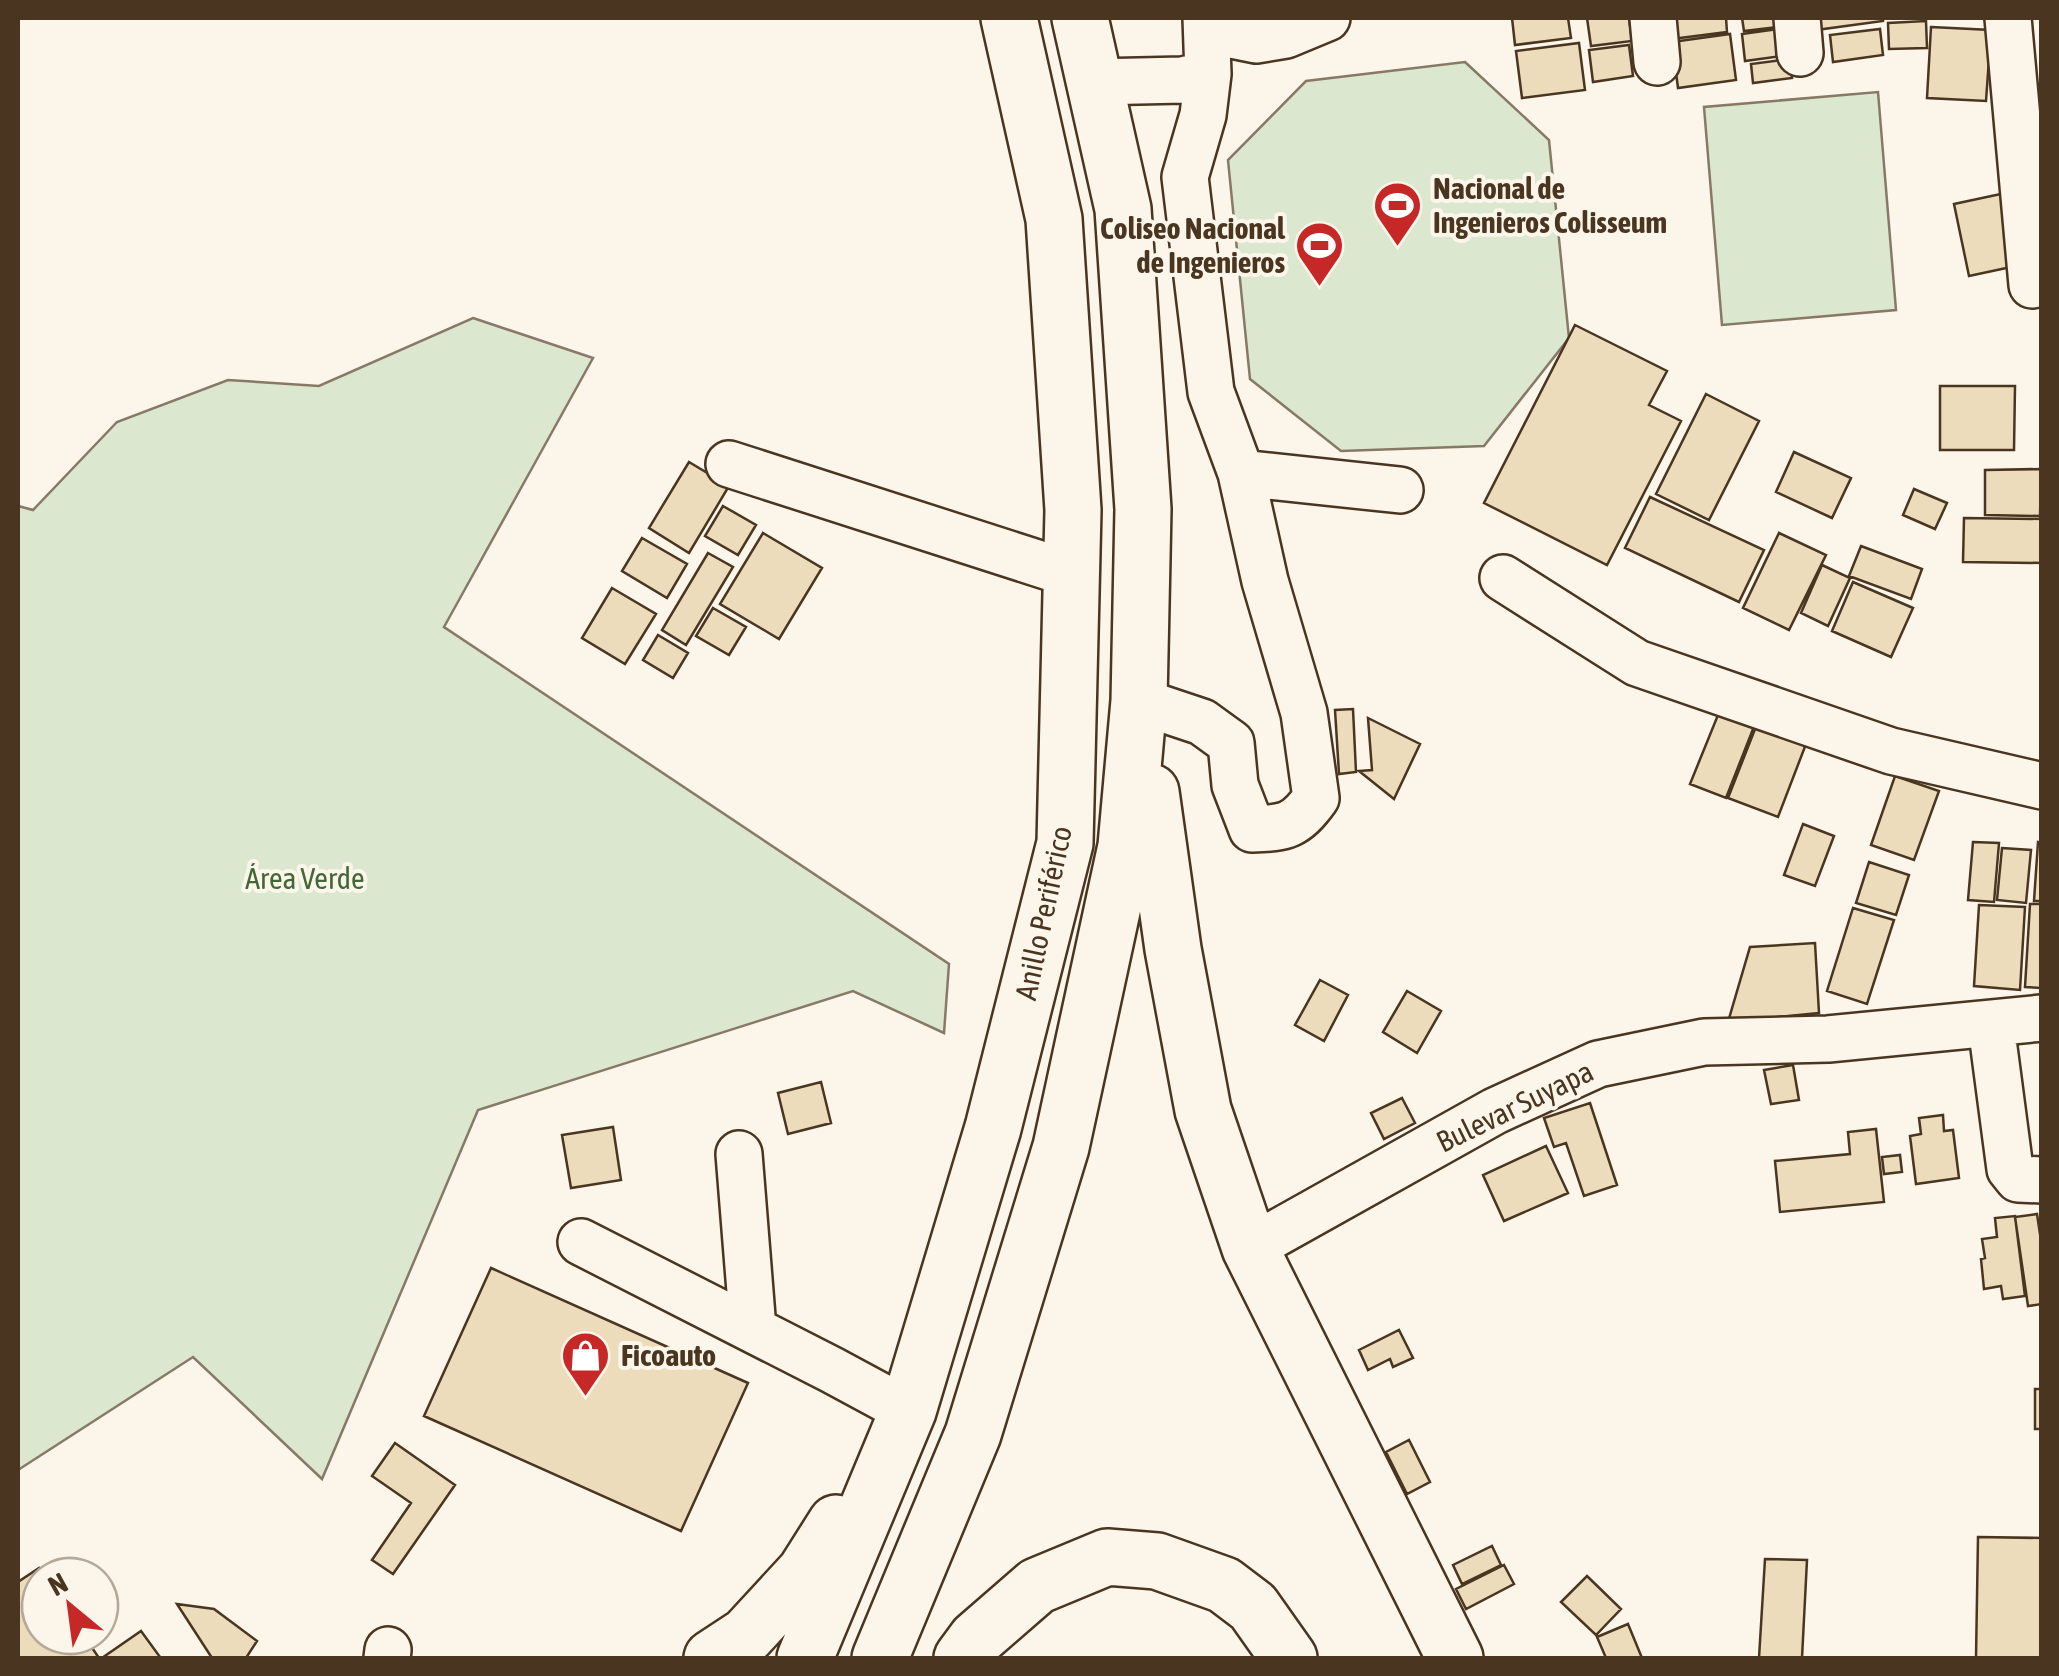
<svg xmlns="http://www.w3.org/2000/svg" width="2059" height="1676" viewBox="0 0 2059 1676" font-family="'Asap Condensed',sans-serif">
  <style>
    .green { fill: #dce7d0; stroke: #887966; stroke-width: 2.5 }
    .building { fill: #ecdcbc; stroke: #4a3520; stroke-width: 2.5 }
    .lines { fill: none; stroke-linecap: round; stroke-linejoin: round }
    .minor-casing { stroke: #4a3520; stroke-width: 50 }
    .highway-casing { stroke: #4a3520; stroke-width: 60 }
    .minor { stroke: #fbf6e9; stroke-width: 45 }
    .highway { stroke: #fbf6e9; stroke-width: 55 }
    .labels { text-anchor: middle; stroke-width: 8; stroke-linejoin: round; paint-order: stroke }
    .poi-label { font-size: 30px; font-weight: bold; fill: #4a3520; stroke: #fbf6e9; text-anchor: start }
    .park-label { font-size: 30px; fill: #436837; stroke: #fbf6e9 }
    .street-label { font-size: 30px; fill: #4a3520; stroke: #fbf6e9 }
  </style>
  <rect width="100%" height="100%" fill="#fbf6e9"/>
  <path class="green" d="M1465,62L1549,140L1569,338L1484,446L1341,451L1250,379L1228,160L1306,81Z
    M1878,92L1896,310L1722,325L1704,107Z
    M473,318L593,358L444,627L949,964L944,1033L853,991L478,1110L322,1479L193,1357L18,1470V506L33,510L117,422L228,380L319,386Z"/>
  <path class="building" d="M1512,18H1568L1571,38L1515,45Z
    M1587,18H1629L1632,41L1591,46Z
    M1670,18H1726L1727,32L1672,39Z
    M1742,18H1777L1778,27L1744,31Z
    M1814,18H1883V21L1816,30Z
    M1926,21L1927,48L1889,49L1888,23Z
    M1931,27L1991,30L1986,101L1927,98Z
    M1778,29L1781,56L1745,61L1742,34Z
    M1880,29L1883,55L1833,62L1830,35Z
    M1730,34L1736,80L1678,88L1672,42Z
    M1579,43L1585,90L1522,98L1516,51Z
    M1629,45L1633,76L1593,82L1589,50Z
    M1789,59L1792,78L1753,83L1751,64Z
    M2010,192L2025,264L1969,276L1954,204Z
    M1575,325L1667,371L1649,405L1681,421L1607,565L1484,503Z
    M1940,386H2015L2014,450H1940Z
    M1706,394L1759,421L1709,520L1656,494Z
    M1794,452L1851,478L1832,518L1776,492Z
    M689,462L729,486L689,553L649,528Z
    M2041,469L2040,516L1985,515V470Z
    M1914,489L1947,503L1935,529L1903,515Z
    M1650,497L1764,550L1739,602L1625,548Z
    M723,506L756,525L738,555L705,536Z
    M1964,518L2042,519V563L1963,562Z
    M763,533L822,568L779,639L720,604Z
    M1779,533L1826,555L1789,630L1743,608Z
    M642,538L687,564L667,598L622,571Z
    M1861,546L1922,569L1911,599L1849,576Z
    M708,553L733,567L686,645L662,630Z
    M1822,565L1850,578L1828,626L1801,613Z
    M1853,582L1913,608L1891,657L1832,631Z
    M612,588L656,614L625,664L582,638Z
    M713,608L746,627L729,655L696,636Z
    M658,635L688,653L673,678L643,660Z
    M1353,709L1356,772L1339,774L1335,710Z
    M1720,710L1755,724L1726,798L1690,784Z
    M1368,718L1420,744L1394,799L1359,771L1372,770Z
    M1757,724L1806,744L1778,817L1728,798Z
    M1895,776L1939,791L1914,860L1871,845Z
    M1803,824L1834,836L1815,886L1784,875Z
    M1973,842L1999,843L1994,902L1968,900Z
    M2038,842L2042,843V901H2034Z
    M2002,848L2031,850L2026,903L1997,900Z
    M1869,862L1909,875L1896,915L1856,903Z
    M2030,904H2042V988L2025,987Z
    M1979,905L2025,907L2020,990L1974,986Z
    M1853,908L1894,920L1867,1004L1827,991Z
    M1815,943L1819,1013L1728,1022L1750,947Z
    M1320,980L1348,995L1324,1041L1295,1025Z
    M1407,991L1441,1011L1417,1053L1383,1032Z
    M1793,1065L1799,1100L1771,1104L1764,1070Z
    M821,1082L831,1123L788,1134L778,1093Z
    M1402,1098L1415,1123L1384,1139L1371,1113Z
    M1590,1103L1617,1185L1584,1196L1566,1143L1554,1147L1544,1118Z
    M1943,1115L1944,1131L1953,1130L1959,1178L1916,1184L1910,1136L1921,1134L1919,1118Z
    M613,1127L621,1180L571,1188L562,1135Z
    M1876,1129L1884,1202L1780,1212L1775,1161L1850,1154L1848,1132Z
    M1546,1146L1568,1193L1504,1221L1483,1175Z
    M1900,1155L1902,1172L1884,1174L1882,1157Z
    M2037,1214L2040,1234L2042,1233V1304L2028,1306L2015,1217Z
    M2015,1216L2025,1296L2003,1299L2001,1286L1984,1289L1981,1259L1985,1258L1982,1239L1997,1237L1995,1218Z
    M491,1268L748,1383L681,1531L424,1416Z
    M1399,1330L1413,1358L1393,1367L1390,1359L1368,1370L1359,1350Z
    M2035,1389H2042V1429H2035Z
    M1409,1440L1430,1482L1407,1494L1386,1452Z
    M395,1443L455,1485L393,1574L372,1560L411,1503L372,1476Z
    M1978,1537L2042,1538V1658H1976Z
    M1492,1546L1501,1565L1462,1584L1453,1565Z
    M1765,1559L1807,1560L1802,1658H1759Z
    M1504,1565L1514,1584L1466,1609L1456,1589Z
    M39,1568L44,1576H40V1636H84L99,1658H18V1582Z
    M1587,1576L1621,1609L1596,1635L1561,1602Z
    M177,1604L214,1609L257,1641L246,1658H212Z
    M1628,1624L1642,1658H1606L1597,1637Z
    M141,1631L160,1657L102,1658Z"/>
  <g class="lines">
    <defs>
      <path id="minor" d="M1653,18L1657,62
        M1797,18L1800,53
        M2008,18L2032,285
        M1207,30L1256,40L1286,35L1327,18
        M1094,82L1183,80L1208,74
        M729,464L1071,574
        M1241,473L1400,490
        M1503,578L1637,663L1891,751L2042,786
        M1139,701L1202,722L1231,743L1235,785L1252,829C1286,828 1296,826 1316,798L1304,713L1265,581L1241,473L1211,392L1185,177L1203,115L1208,74L1206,18
        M1991,1025L2010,1169L2018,1179L2042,1180
        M739,1154L753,1329
        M581,1242L832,1370L908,1411
        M1250,1248L1495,1111L1598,1064L1704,1042L1828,1039L2042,1018
        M387,1658L388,1650"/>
      <path id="highway" d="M1151,792L1173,949L1203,1110L1250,1248L1455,1658
        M712,1658L747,1635L805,1572L836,1523
        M805,1658L908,1411L993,1128L1065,843L1073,510L1054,219L1009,18
        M880,1658L973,1434L1061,1147L1126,846L1139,701L1143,509L1123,209L1080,18
        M962,1658L976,1639L1037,1586L1107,1557L1157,1561L1224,1585L1253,1607L1289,1658"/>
    </defs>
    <use href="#minor" class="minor-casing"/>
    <use href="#highway" class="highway-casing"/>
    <use href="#minor" class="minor"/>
    <use href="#highway" class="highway"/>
  </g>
  <defs>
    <symbol id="stadium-pin" viewBox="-11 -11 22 30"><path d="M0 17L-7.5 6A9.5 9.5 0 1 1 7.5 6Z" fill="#c62828" stroke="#fbf6e9"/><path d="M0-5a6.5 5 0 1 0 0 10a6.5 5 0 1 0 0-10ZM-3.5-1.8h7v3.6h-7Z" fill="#fff"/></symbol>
    <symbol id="shop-pin" viewBox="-11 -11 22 30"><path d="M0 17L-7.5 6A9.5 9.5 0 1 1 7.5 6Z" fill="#c62828" stroke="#fbf6e9"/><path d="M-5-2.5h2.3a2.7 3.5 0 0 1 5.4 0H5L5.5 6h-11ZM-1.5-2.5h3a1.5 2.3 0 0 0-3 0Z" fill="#fff"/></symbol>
  </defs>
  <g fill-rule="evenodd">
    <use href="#stadium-pin" x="1370" y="178" width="55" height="75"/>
    <use href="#stadium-pin" x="1292" y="218" width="55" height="75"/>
    <use href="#shop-pin" x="558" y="1328" width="55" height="75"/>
  </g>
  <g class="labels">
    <g class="poi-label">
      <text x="1433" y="199">Nacional de<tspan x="1433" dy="34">Ingenieros Colisseum</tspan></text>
      <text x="1285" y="239" text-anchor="end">Coliseo Nacional<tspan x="1285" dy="34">de Ingenieros</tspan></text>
      <text x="621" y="1366">Ficoauto</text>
    </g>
    <g class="park-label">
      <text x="305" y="889">Área Verde</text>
    </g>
    <g class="street-label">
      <text transform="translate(1044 913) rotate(-78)" y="10">Anillo Periférico</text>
      <text transform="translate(1515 1107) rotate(-26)" y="10">Bulevar Suyapa</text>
    </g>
  </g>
  <rect width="2059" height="1676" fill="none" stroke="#4a3520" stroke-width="40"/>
  <g transform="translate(70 1606) rotate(331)"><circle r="48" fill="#fbf6e9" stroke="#b4a999" stroke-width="2.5"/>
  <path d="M0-8L18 38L0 25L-18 38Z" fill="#c62828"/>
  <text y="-15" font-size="28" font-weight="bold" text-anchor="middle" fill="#4a3520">N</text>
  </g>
</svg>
